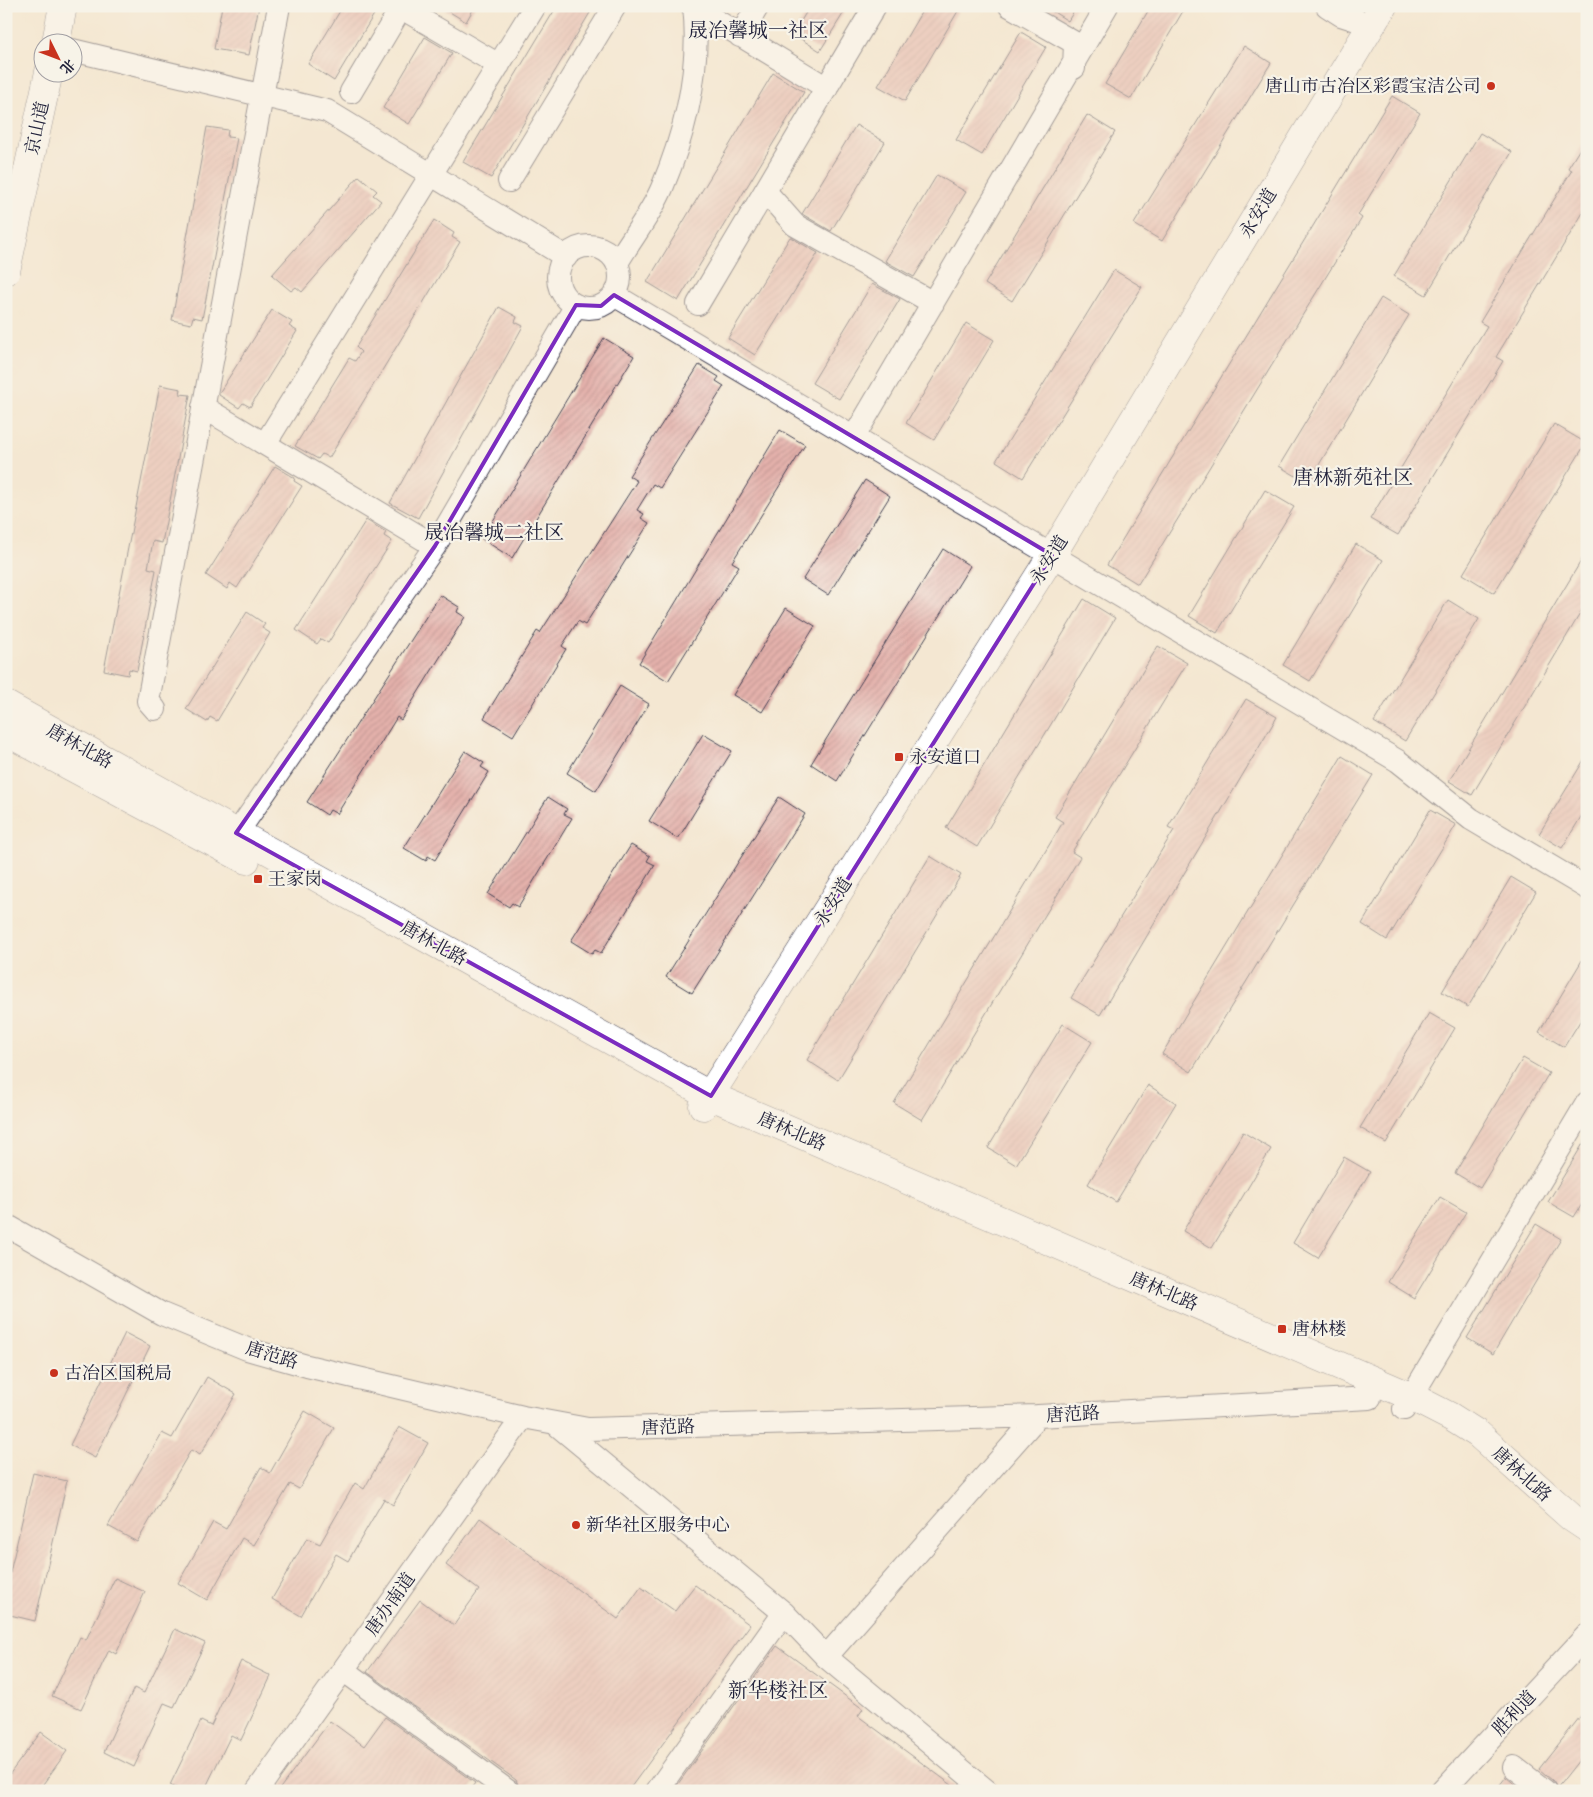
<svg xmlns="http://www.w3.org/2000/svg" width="1593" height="1797" viewBox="0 0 1593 1797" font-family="'Gentium Book Plus','Noto Serif SC',serif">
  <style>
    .building { fill: url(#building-hatch) }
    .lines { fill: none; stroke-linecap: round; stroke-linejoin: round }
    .minor-casing { stroke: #424052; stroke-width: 24 }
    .major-casing { stroke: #424052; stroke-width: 29 }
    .highway-casing { stroke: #424052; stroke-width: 29 }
    .minor { stroke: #fff; stroke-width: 22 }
    .major { stroke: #fff; stroke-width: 28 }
    .highway { stroke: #fff; stroke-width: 28 }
    .rail { stroke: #22223b; stroke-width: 4 }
    .marked { fill: none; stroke: #7b2cbf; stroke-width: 4; stroke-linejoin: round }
    .poi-dot { fill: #c8321e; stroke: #f7f3e8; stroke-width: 2 }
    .labels { text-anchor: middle; stroke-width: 4.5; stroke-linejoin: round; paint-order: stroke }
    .poi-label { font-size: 18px; fill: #22223b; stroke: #f7f3e8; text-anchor: start }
    .street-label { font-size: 18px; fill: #22223b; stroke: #f7f3e8 }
    .quarter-label { font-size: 20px; fill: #22223b; stroke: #f7f3e8 }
  </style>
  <defs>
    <pattern id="building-hatch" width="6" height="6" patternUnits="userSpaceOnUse" patternTransform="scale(1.25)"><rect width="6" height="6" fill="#e4b1ab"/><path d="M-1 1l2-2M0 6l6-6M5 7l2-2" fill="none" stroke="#c39894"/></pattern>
  </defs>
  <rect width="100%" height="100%" fill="#f7f3e8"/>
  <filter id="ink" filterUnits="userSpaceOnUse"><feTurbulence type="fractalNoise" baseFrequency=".02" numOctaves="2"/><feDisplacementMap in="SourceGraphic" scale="10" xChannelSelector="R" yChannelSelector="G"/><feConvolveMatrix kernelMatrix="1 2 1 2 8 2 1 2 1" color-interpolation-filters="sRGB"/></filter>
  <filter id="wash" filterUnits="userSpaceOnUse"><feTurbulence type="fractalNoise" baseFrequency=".0096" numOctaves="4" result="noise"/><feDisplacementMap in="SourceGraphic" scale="20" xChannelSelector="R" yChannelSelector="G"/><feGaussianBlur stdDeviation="1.12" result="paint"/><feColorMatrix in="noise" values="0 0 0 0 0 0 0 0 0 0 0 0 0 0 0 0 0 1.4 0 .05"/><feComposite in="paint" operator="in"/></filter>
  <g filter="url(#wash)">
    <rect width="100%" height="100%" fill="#f4e7d2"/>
    <g id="blocks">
      <path class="building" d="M222,6H259L249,55L214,49Z
        M343,6H379L334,81L308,64Z
        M440,6H475L466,22Z
        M557,6H594L491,178L463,162Z
        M810,6H848L820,51L793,34Z
        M925,6H961L905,101L878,86Z
        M1044,6H1077L1068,21Z
        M1151,6H1186L1131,99L1105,84Z
        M1021,32L1046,47L982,155L956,140Z
        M425,37L452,53L409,124L383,108Z
        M1244,46L1271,63L1162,241L1134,224Z
        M773,73L804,92L678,301L647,282Z
        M1392,96L1420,113L1358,215L1362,218L1138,584L1107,565Z
        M1087,115L1115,132L1012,301L985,284Z
        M856,125L885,142L831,231L802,214Z
        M207,127L228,130L227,137L237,138L202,319L193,317L191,324L172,320Z
        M1480,133L1512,152L1426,295L1394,276Z
        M1587,137V206L1496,357L1503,361L1398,535L1370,519L1487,326L1480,322L1572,170L1568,168Z
        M937,175L966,192L914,277L885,261Z
        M359,176L377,191L373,195L381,201L302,292L296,287L291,291L272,275Z
        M434,220L454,233L452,237L460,242L329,458L322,454L318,459L295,446L349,358L355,361L361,352L356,347Z
        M790,237L818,253L755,355L728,338Z
        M1114,270L1142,287L1023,478L996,461Z
        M872,284L900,299L839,399L812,383Z
        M1381,298L1409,315L1308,483L1279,466Z
        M499,307L517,317L515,322L523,326L418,518L390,503Z
        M272,310L292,322L289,326L297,331L250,407L243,403L239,408L219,395V393Z
        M966,323L994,340L934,440L906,423Z
        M604,338L634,356L512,558L482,539Z
        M699,365L719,377L716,381L724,386L660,488L653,484L637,510L644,514L641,518L649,523L585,625L578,621L562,646L566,649L513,736L484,718L537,631L540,633L637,481L629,476Z
        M160,385L181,389L180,394L190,395L162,543L153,541L148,568L156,570L137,671L129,669L128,675L104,670Z
        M1554,424L1586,443L1494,593L1463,574Z
        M780,430L805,445L732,562L739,566L668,681L639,663Z
        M275,466L295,478L294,481L302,486L237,588L230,583L227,589L206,575Z
        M865,480L890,496L828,595L803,579Z
        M1265,490L1294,507L1217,633L1189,616Z
        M366,520L386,532L384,536L392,541L328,643L321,639L317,644L296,630Z
        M1356,544L1383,560L1310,681L1283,665Z
        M943,549L970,566L837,781L811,764Z
        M1587,551V602L1472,795L1449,781Z
        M440,595L459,607L457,612L465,617L401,720L397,717L337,814L330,810L327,815L307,802Z
        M1084,599L1115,618L977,847L946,828Z
        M1448,600L1479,619L1405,741L1374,722Z
        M786,608L815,626L762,712L733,695Z
        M247,612L265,624L262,628L270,633L217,721L210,717L207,722L186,709Z
        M1158,646L1187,663L1072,852L1080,857L922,1120L894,1103L1063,822L1055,817Z
        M620,686L649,704L596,791L567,773Z
        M1246,699L1277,717L1100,1015L1071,998L1174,830L1168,827Z
        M703,734L732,751L678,839L649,821Z
        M465,751L484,763L481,767L489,772L435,860L428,856L426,861L404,848Z
        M1587,755V807L1562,848L1539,834Z
        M1342,756L1373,775L1191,1072L1162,1054Z
        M548,797L567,809L564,814L572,818L518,907L512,903L509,907L488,894Z
        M779,797L805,814L692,993L666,977Z
        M1430,810L1456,825L1387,940L1362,924Z
        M631,845L650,856L647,861L655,865L601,953L595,950L592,954L571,941Z
        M930,856L961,875L838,1080L807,1060Z
        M1511,877L1536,892L1468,1007L1442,992Z
        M1587,952V1010L1564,1047L1539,1032Z
        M1429,1013L1455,1028L1386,1143L1360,1128Z
        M1063,1024L1092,1042L1016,1165L988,1148Z
        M1523,1058L1549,1073L1480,1188L1455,1173Z
        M1148,1085L1176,1103L1116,1202L1088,1184Z
        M1243,1132L1271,1149L1212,1248L1183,1231Z
        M1587,1137V1196L1574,1217L1548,1202Z
        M1344,1157L1370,1172L1318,1258L1293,1243Z
        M1440,1197L1466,1212L1414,1298L1388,1282Z
        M1536,1224L1561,1239L1493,1354L1467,1338Z
        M125,1333L150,1346L95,1458L70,1445Z
        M207,1377L236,1394L200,1455L191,1450L137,1542L108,1526L162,1433L172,1438Z
        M305,1411L334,1428L299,1489L290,1484L254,1545L242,1538L207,1600L178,1583L213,1522L226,1529L261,1467L270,1473Z
        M399,1427L428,1443L393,1505L384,1499L348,1561L336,1554L301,1616L272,1599L307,1538L320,1544L355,1483L364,1489Z
        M33,1473L67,1481L35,1621L6,1614V1590Z
        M480,1518L618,1619L641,1587L675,1611L695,1585L750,1625L628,1791H521L516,1780L367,1672L420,1600L454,1625L479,1590L446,1565Z
        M115,1578L145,1592L116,1654L109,1650L81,1709L52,1696L80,1637L86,1640Z
        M175,1629L205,1643L174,1707L164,1703L134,1767L104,1752L134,1688L144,1693Z
        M777,1646L863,1709L858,1716L960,1791H673Z
        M241,1661L271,1676L241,1740L231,1735L204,1791H183L170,1785L201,1721L211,1726Z
        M1587,1708V1750L1557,1788L1553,1781L1539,1769Z
        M385,1717L475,1783L469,1791H278L330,1721L364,1746Z
        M41,1732L67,1751L38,1791H6V1779Z
        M1506,1777L1523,1791H1495Z"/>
    </g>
  </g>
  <g filter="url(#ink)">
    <use href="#blocks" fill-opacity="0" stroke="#424052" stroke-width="1"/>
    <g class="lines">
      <defs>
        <path id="minor" d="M398,6L499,65
          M692,6L827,88
          M1010,6L1075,43L1074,68
          M1327,6L1341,15L1372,25
          M740,36L758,6
          M72,50L327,111L566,257
          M351,92L401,8
          M509,181L615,6
          M765,191L795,225L933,303
          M558 277a31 31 0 1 1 62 0a31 31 0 1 1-62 0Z
          M617,263C631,239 651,214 662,188C686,131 701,69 694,6
          M614,295L1398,761L1471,819L1587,888
          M698,304L875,6
          M203,407L435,546
          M854,437L1107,6
          M265,444L535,6
          M155,709L148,701L279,6
          M228,846L435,546L576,305
          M6,1225L162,1314L247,1349L307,1366L523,1417L588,1429L1038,1416L1370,1398
          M1404,1409L1587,1103
          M557,1425L784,1613L826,1657L987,1791
          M826,1657L1038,1416
          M343,1670L508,1791
          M1514,1767L1545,1791
          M257,1791L523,1417
          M657,1791L784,1613
          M1442,1791L1587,1635"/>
        <path id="major" d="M6,705L711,1096L1410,1396L1451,1417L1478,1434L1572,1518L1587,1528
          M6,732L246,860
          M703,1106L1052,555L1383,6"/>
        <path id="highway" d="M56,42L63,6
          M6,271L49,72"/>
      </defs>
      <use href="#minor" class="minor-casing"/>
      <use href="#major" class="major-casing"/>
      <use href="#highway" class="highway-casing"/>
      <use href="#minor" class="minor"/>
      <use href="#major" class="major"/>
      <use href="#highway" class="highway"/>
      <path class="rail" d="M6,9L7,6"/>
    </g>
  </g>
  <path d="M0 0H1593V1797H0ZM614,295L1052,555L711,1096L236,833L435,546L576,305L601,306Z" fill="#f4e7d2" fill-opacity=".55" fill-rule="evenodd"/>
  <path class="marked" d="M614,295L1052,555L711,1096L236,833L435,546L576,305L601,306Z"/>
  <g class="poi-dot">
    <circle cx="1491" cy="86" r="5"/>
    <rect x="894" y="752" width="10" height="10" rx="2.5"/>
    <rect x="253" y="874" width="10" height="10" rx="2.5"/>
    <rect x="1277" y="1324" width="10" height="10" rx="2.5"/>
    <circle cx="54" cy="1373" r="5"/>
    <circle cx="576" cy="1525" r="5"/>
  </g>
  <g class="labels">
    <g class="poi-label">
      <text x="1481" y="92" text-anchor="end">唐山市古冶区彩霞宝洁公司</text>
      <text x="909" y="763">永安道口</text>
      <text x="268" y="885">王家岗</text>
      <text x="1292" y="1335">唐林楼</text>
      <text x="64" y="1379">古冶区国税局</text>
      <text x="586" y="1531">新华社区服务中心</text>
    </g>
    <g class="street-label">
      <text transform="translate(37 128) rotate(-78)" y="6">京山道</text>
      <text transform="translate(1258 213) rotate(-59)" y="6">永安道</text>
      <text transform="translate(1049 560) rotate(-58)" y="6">永安道</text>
      <text transform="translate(80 746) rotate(29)" y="6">唐林北路</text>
      <text transform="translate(833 902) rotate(-58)" y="6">永安道</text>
      <text transform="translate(434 943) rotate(29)" y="6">唐林北路</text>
      <text transform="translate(792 1131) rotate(23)" y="6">唐林北路</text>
      <text transform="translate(1164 1291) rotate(23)" y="6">唐林北路</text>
      <text transform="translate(272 1355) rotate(17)" y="6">唐范路</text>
      <text transform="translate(1073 1414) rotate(-3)" y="6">唐范路</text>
      <text transform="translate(668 1427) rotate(-2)" y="6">唐范路</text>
      <text transform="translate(1522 1474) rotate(42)" y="6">唐林北路</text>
      <text transform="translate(390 1604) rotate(-55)" y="6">唐办南道</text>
      <text transform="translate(1514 1713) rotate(-47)" y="6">胜利道</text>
    </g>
    <g class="quarter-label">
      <text x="758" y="37">晟冶馨城一社区</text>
      <text x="1353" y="484">唐林新苑社区</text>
      <text x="494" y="539">晟冶馨城二社区</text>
      <text x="778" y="1697">新华楼社区</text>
    </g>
  </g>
  <rect width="1593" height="1797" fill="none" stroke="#f7f3e8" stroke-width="25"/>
  <g transform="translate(58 58) rotate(132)"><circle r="24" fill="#f7f3e8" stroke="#a29fa3"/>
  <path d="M0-4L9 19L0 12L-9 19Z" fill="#c8321e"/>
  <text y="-8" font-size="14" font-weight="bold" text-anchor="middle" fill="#22223b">北</text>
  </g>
</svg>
